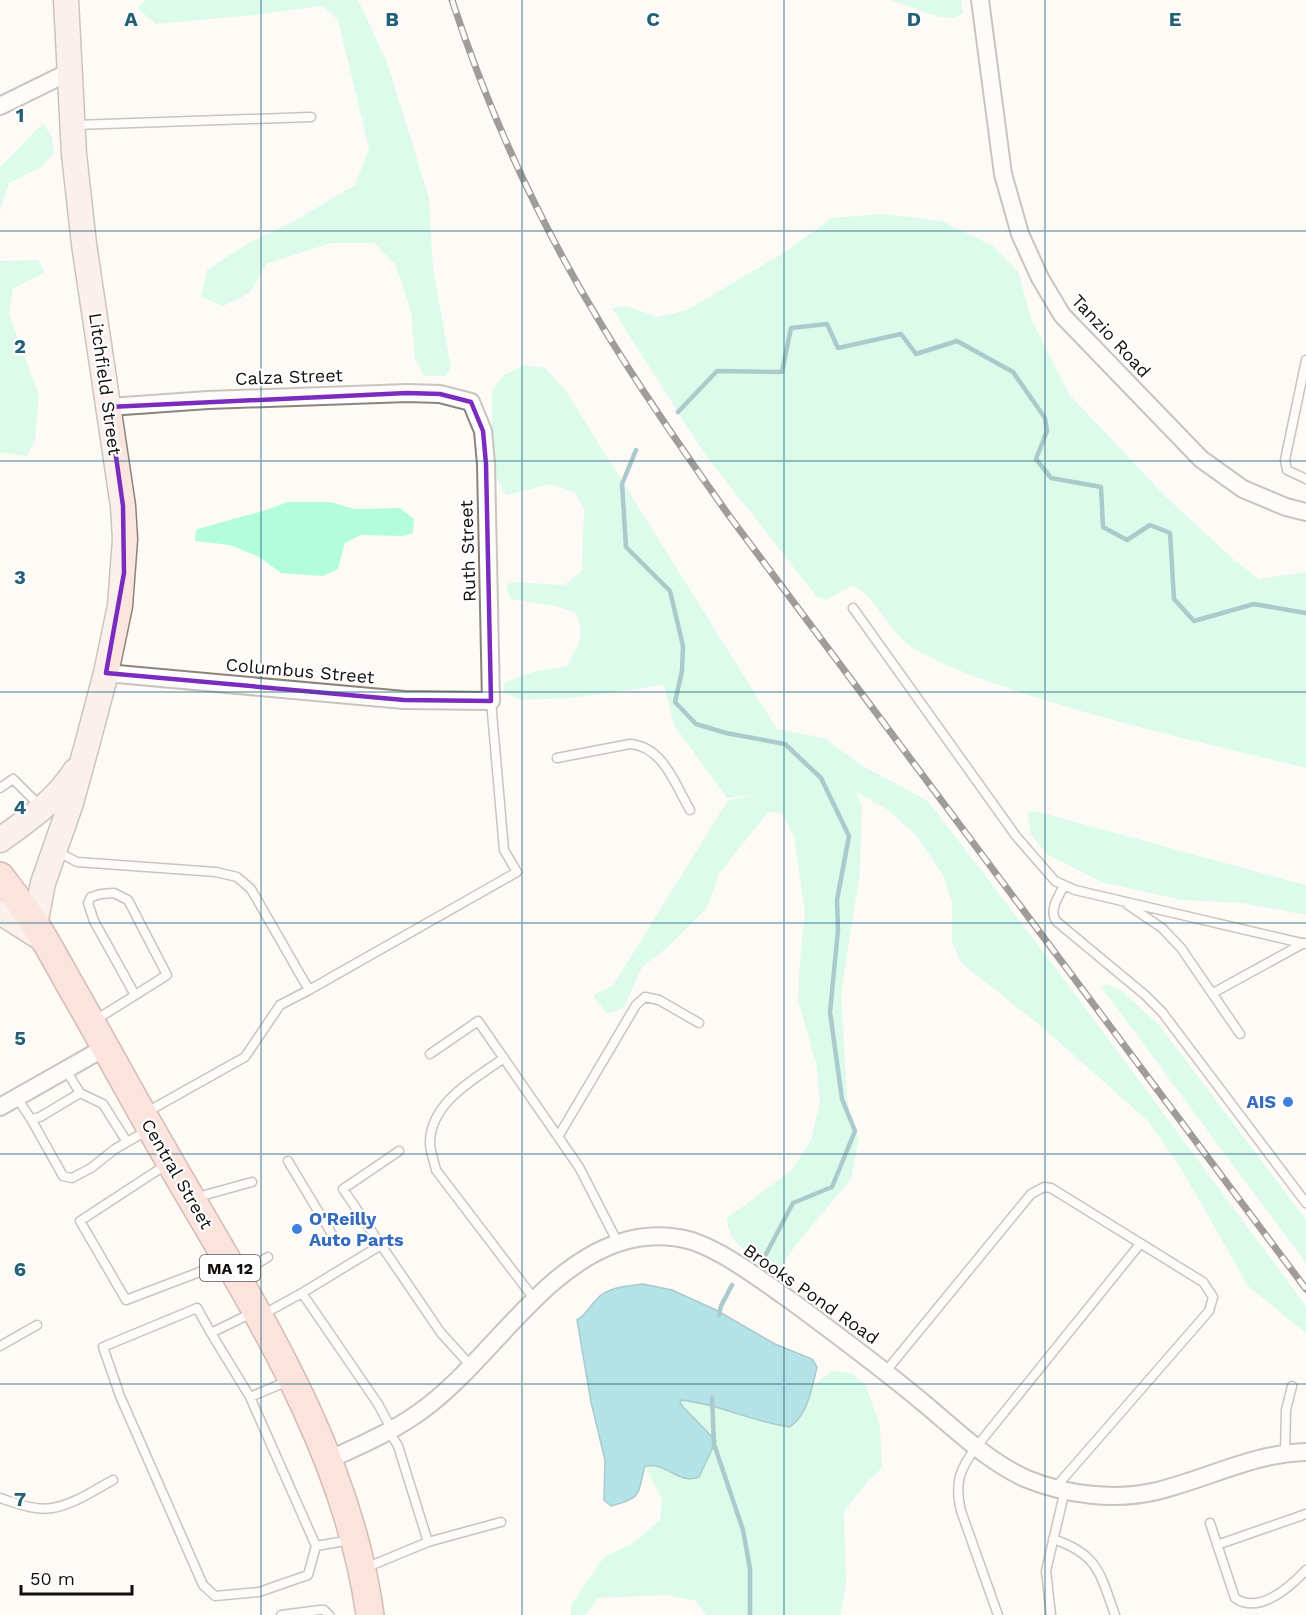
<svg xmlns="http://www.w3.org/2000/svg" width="1306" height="1615" viewBox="0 0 1306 1615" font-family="'Work Sans',sans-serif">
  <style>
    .green { fill: #b4fddc }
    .water { fill: #5cc8d6; stroke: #469099; stroke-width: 1.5 }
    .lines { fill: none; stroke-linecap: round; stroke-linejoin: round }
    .stream { stroke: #469099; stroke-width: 4.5 }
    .lane-casing { stroke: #8c847b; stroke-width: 11 }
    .street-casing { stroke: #8c847b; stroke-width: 20 }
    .secondary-casing { stroke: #8c847b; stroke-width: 27 }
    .primary-casing { stroke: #a37264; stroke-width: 30 }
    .lane { stroke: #fff; stroke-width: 8 }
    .street { stroke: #fff; stroke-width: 16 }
    .secondary { stroke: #fbe5df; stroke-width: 24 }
    .primary { stroke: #f7cabf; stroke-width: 27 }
    .rail-casing { stroke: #2f2b28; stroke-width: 7 }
    .rail { stroke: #fff; stroke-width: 4.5; stroke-dasharray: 14; stroke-linecap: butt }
    .marked { fill: none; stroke: #7b2cbf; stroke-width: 4.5; stroke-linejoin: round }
    .grid { fill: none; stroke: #216076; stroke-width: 1.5; stroke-opacity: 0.55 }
    .shop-dot { fill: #3f7fe0; stroke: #fff; stroke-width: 2 }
    .labels { text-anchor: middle; stroke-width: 4.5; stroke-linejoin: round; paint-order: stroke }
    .shield { fill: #fff; stroke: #595755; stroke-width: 1.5 }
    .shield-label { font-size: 16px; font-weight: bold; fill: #120f0c }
    .street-label { font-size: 18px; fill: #120f0c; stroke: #fff }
    .shop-label { font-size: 18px; font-weight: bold; fill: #366cbe; stroke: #fff; text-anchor: end }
    .grid-label { font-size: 20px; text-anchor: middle; font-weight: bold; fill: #216076; stroke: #fff; stroke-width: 4.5; stroke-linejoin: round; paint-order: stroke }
  </style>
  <rect width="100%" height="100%" fill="#fefaf6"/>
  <path class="green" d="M146,0H358L387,62L429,198L433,269L451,368L445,376H424L415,359L411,312L396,265L374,243H331L266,264L250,293L223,306L201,297L207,270L248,243L296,220L355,185L369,149L338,20L322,6L254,15L156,24L137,8Z
    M891,0H961L963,13L955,18L939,17Z
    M43,123L52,137L54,153L41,167L9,183L0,211V167Z
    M882,214L942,221L993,246L1018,271L1031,319L1069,394L1165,496L1232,558L1259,579L1306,572V768C1212,745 1117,724 1025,694C988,681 949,669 915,649C889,634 878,597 852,585L827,600L817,597L704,453L612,308L627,306L657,317L687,310L785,252L832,218Z
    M38,260L45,272L13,289L9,314L39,395L35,441L27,456L0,452V261Z
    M524,365L545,368L566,391L777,729L824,738L861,765L928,801L1061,975L1306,1306V1333L1248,1286L1182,1170L1148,1121L1042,1027L961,963L952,942V901L943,875L916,835L888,810L856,792L862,806L860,872L841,993L847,1097L851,1123L859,1137L851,1179L795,1246L776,1275L742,1248L731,1236L726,1219L792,1170L811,1140L820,1102L816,1062L798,1001L800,960L805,912L794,837L782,813L768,812L719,874L707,908L668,947L642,967L624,1008L607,1014L593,996L614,984L728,800L755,795L727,798L674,725L664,685L571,698L520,700L503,692L505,682L533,672L567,666C578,646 586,635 575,612L556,606L510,599L506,586L512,582L564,585L582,571L584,509L575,492L550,484L506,495C487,471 493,422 492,391L504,375Z
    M287,502H330L355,509L400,508L414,519L413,533L403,536L361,535L345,543L338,569L323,576L281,573L259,557L230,545L195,541L196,530C226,519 258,515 287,502Z
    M1035,811L1306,885V915L1244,903L1181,900L1101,882L1047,854L1031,835L1028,813Z
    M1107,984L1123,992L1159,1025L1306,1220V1263L1101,987Z
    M831,1371L852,1373L866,1386L880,1427L882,1468L867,1482L844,1512L846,1584L840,1615H706L696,1601L666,1595L598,1598L585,1615H571V1605L604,1557L635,1542L660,1520L662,1500L645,1466C659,1463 669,1470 681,1478L716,1441L684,1408L680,1402L681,1400L709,1403L769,1424L789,1427C807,1414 803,1400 813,1387C817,1381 826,1376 831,1371Z"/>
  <path class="water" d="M643,1284L672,1290L716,1310L775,1344L812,1359L817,1367C812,1388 808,1414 790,1427C752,1422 720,1404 681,1400L680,1403L684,1408L716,1441L699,1477C677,1485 668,1462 645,1466C637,1495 643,1498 611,1506L604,1500L605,1460L591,1402L577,1320C587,1314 589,1307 597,1299C607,1287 628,1286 643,1284Z"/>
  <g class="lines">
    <path class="stream" d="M678,412L717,371L782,372L791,328L827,324L838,348L901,334L916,354L957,341L1013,372L1045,418L1047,431L1036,459L1051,478L1101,487L1103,527L1127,540L1150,525L1170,533L1174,599L1194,621L1254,604L1306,613
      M636,450L622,484L626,547L670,591L683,646L682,671L675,702L696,724L726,733L785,744L821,778L849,836L837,900L838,930L830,1012L842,1099L855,1131L832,1187L793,1203L764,1258
      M719,1315L721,1306L732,1285
      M712,1398L714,1444L743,1530L750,1569V1615"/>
    <defs>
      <path id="lane" d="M75,125L311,117
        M1306,360L1285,460L1287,470L1306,479
        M853,608L1016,836L1055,881L1075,890L1306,944
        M557,758L630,744C663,746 676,786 690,810
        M0,788L13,779L40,806
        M56,851L77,862L216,872L237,877L251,889L309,990L280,1005L245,1057L145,1113
        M1063,887C1058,898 1049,910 1056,921L1145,995L1162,1012L1306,1203
        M1128,905L1162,928L1181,948L1240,1034
        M309,990L517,872L504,850L491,701
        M1213,993L1304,943
        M95,1020C119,1006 143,990 167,975L128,900L114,893L101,894L91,897L88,903L94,921L135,995
        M430,1054L478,1021L579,1167L618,1243
        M504,1058C475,1079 430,1102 430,1143C430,1151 434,1161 436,1170L535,1300
        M80,1093L103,1104L127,1142
        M17,1098L31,1119L40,1117L80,1093L66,1070
        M31,1119L63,1176L72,1178L91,1168L115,1149L148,1130
        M558,1137L636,1005L645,997L659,1000L699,1023
        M399,1151L343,1189L441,1333L471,1366
        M288,1161L333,1236
        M168,1166L158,1170L80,1221L126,1300L226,1262
        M194,1198L252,1182
        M238,1275L268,1257
        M302,1293L381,1245
        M262,1315L302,1293L378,1404L392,1430
        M211,1333L250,1397L316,1546L308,1575L259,1592L215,1596L203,1585L120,1396L103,1347L197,1308L211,1333L252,1313
        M0,1346L37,1325
        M886,1371L1031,1194L1044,1187L1051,1188L1203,1282L1213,1297L1209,1311L1055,1488
        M250,1397L288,1381
        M1285,1453L1286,1410L1292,1386
        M0,1498C16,1503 35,1511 52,1508C73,1505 94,1490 113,1480
        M1210,1523L1235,1598C1259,1615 1290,1587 1306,1570
        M1053,1539C1098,1554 1100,1573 1115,1615
        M428,1542L501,1522
        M1217,1545L1306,1514
        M316,1546L351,1540
        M365,1568L428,1542L398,1446L389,1431
        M281,1615L320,1610H324L329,1615
        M998,1615L961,1511C954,1483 960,1468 977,1446L1140,1244
        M1051,1615L1046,1571L1065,1490"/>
      <path id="street" d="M980,0L1003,174L1020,234L1040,278L1062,315L1201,459L1243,489L1286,507L1306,512
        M0,106L69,72
        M106,673L404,700L491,701L486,464L483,431L471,402L440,394L407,393L208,400L109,407
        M0,1107L106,1047
        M328,1460C363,1444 399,1429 429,1405C491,1357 543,1268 618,1243C642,1235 667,1234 692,1241C725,1252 761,1280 790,1300C836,1334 882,1368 926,1405C957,1431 990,1463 1027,1479C1066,1495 1116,1501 1157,1491C1207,1479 1254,1453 1306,1452"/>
      <path id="secondary" d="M0,840C28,820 57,800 75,771
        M0,912L44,940
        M35,925L43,883L71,803L88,741L106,673L120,606L125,539L123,506L84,244L74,154L66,0"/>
      <path id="primary" d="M0,876C12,892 24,907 35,924C47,943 58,963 69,983C99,1035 128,1089 158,1141C243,1291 346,1441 370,1615"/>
    </defs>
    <use href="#lane" class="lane-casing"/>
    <use href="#street" class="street-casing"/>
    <use href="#secondary" class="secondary-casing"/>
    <use href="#primary" class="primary-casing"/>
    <use href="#lane" class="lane"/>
    <use href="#street" class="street"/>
    <use href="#secondary" class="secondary"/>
    <use href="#primary" class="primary"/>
    <defs>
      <path id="rail" d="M452,0C489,114 541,226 604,329C643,393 686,455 730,517L1306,1289"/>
    </defs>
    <use href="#rail" class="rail-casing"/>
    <use href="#rail" class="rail"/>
  </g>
  <path d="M0 0H1306V1615H0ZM407,393L440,394L471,402L483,431L486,464L491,701L404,700L106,673L124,573L123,506L109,407Z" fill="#fefaf6" fill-opacity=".55" fill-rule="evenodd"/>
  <path class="marked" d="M407,393L440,394L471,402L483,431L486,464L491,701L404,700L106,673L124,573L123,506L109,407Z"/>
  <path class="grid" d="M261,0V1615M522,0V1615M784,0V1615M1045,0V1615M0,231H1306M0,461H1306M0,692H1306M0,923H1306M0,1154H1306M0,1384H1306"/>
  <g class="shop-dot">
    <circle cx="1288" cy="1102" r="6"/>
    <circle cx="297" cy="1229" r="6"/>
  </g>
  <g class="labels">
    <rect class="shield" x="200" y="1255" width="60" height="26" rx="4.5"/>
    <g class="shield-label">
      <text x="230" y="1274">MA 12</text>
    </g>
    <g class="street-label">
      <text transform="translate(1111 336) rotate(47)" y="6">Tanzio Road</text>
      <text transform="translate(289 377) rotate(-2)" y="6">Calza Street</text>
      <text transform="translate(105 384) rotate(82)" y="6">Litchfield Street</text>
      <text transform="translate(468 551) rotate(-92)" y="6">Ruth Street</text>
      <text transform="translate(300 671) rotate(5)" y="6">Columbus Street</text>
      <text transform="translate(177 1174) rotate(60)" y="6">Central Street</text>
      <text transform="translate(811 1294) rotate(35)" y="6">Brooks Pond Road</text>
    </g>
    <g class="shop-label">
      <text x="1276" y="1108">AIS</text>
      <text x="309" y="1225" text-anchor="start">O'Reilly<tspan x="309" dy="21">Auto Parts</tspan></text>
    </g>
  </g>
  <g class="grid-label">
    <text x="131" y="26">A</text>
    <text x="392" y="26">B</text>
    <text x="653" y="26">C</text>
    <text x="914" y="26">D</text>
    <text x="1175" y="26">E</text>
    <text x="20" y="122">1</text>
    <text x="20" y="353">2</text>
    <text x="20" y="584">3</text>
    <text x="20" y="814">4</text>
    <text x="20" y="1045">5</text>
    <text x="20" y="1276">6</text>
    <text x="20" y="1506">7</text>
  </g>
  <path d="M21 1585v9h111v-9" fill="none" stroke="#120f0c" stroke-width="3"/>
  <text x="30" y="1585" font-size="18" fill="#120f0c" stroke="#ffffff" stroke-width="4.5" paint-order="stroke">50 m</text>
</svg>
